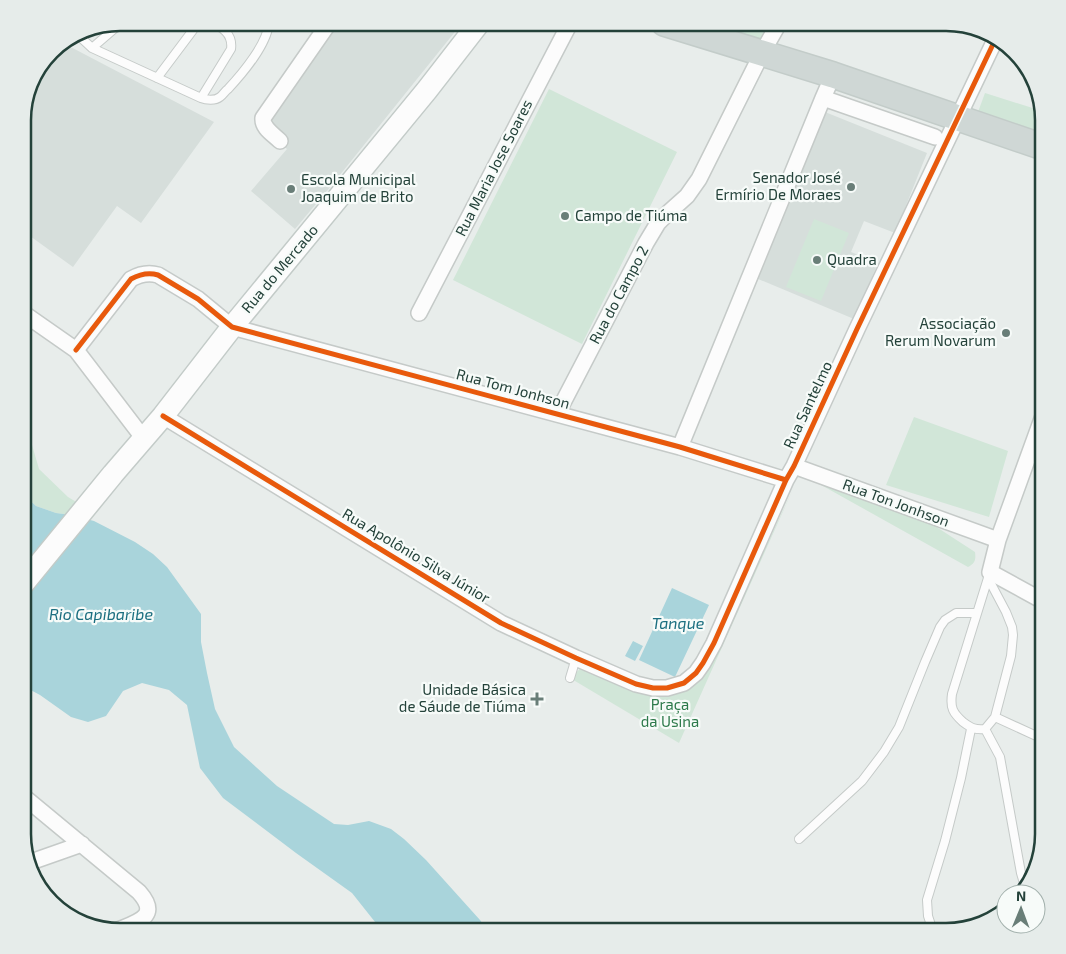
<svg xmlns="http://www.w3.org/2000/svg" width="1066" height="954" viewBox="0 0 1066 954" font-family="'Exo 2',sans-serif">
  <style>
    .built { fill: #d6dedb }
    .green { fill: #d1e6d8 }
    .water { fill: #a9d4db }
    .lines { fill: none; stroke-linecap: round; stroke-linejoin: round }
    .lane-casing { stroke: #c5cac8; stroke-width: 10 }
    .street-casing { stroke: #c5cac8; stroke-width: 18 }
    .secondary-casing { stroke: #c3cbc8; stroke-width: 24 }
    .primary-casing { stroke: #c3ccc9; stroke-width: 28 }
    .lane { stroke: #fcfcfc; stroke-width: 8 }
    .street { stroke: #fcfcfc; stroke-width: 15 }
    .secondary { stroke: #fcfcfc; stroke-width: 21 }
    .primary { stroke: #cfd7d5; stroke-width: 25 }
    .cycleway-casing { stroke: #f7fbf9; stroke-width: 8 }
    .cycleway { stroke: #e8590c; stroke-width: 5 }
    .poi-dot { fill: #697e78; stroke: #f7fbf9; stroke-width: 2 }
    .labels { text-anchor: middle; stroke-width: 4.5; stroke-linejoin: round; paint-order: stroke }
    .street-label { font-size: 15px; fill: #24423a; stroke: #f7fbf9 }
    .poi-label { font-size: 15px; fill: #24423a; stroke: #f7fbf9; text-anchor: end }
    .park-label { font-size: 15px; fill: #2d7a4b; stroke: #f7fbf9 }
    .water-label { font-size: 16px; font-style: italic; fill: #1c6f80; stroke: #f7fbf9 }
    .rim { fill: none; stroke: #24423a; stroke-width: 2.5 }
  </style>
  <rect width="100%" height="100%" fill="#e8edeb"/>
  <path class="built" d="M334,23H462L331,186L295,229L251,191L287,149L256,123Z
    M63,43L214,122L141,223L117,206L73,267L23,231V114L33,77L56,47Z
    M820,110L927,153L895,233L864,221L851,252L878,263L854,319L751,276Z"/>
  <path class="green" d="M705,23H775L765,42Z
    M549,89L677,152L582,344L453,280Z
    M985,93L1042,111L1043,120V134L978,112Z
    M814,219L849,233L821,301L786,287Z
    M914,417L1008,451L989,517L886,485Z
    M23,422L28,431L39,469L68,497L78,503L71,515L56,513L36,506L23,494Z
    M814,481L921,517L975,552C976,560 975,563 968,567Z
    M794,487L679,743L570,678L581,668L658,693L714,658Z"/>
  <path class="water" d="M23,494L36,506L56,513L71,515L94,521L135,542L153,554L167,567L201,614V642L207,673L215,709L234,747L277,786L334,824L348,825L369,821L391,829L404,839L426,860L480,920L488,931H386L379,927L352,893L296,853L223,798L200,768L187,705L169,690L142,683L123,691L106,716L88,722L71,717L40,695L23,686Z
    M672,588L709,605L675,677L639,660Z
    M633,641L643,646L635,661L625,656Z"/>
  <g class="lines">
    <defs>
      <path id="lane" d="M77,34L92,48L201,98C206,100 215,101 220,97C223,95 225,91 228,89C243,73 267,44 269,23
        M92,48L121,23
        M157,78L193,30L197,25L203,23
        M201,98L231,49C233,35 223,27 211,23
        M988,578L1006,612L1012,627L1013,635L1011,656L995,717L985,729C975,730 971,728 963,722C953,713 950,708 952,694L988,578L990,572
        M570,678L576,658
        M995,717L1043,739
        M985,729L1000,757L1021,873L1024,883
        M799,839L862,781L884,752L899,727L925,662L940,627L945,620L956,613H977
        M933,931L928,916L927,900L945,841L961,778L971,729"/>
      <path id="street" d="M823,98L935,137
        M280,141C273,134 262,128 263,118L329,23
        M23,313L76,350L144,439
        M419,313L570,23
        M76,350L131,279C140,274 148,272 158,275L198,299L232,327L680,447L786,480
        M557,414L646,243L658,223L668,213L687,196L699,179L762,53L779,23
        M163,416L501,623L576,658L636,684L653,688H667L684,683L696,673L703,663L714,643L786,480L794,466L857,329L996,38
        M680,447L823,98L833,75
        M794,466L998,540
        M1043,601L990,572L998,540L1043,416
        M23,796L139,892C161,917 137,922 116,931
        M28,863L82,844"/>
      <path id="secondary" d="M23,584L113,474L163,416L232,327L427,90L479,23"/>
      <path id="primary" d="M664,23L833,75L1043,147"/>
    </defs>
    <use href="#lane" class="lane-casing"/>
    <use href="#street" class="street-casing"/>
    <use href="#secondary" class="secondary-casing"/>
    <use href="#primary" class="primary-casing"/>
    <use href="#lane" class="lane"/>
    <use href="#street" class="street"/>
    <use href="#secondary" class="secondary"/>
    <use href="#primary" class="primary"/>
    <defs>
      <path id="cycleway" d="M76,350L131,279C140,274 148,272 158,275L198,299L232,327L680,447L786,480
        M163,416L501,623L576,658L636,684L653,688H667L684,683L696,673L703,663L714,643L786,480L794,466L857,329L996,38"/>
    </defs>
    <use href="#cycleway" class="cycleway-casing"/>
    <use href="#cycleway" class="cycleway"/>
  </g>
  <g class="poi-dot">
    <circle cx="851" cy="187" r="5"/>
    <circle cx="291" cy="189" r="5"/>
    <circle cx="565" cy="216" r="5"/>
    <circle cx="817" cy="260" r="5"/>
    <circle cx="1006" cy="333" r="5"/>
    <path d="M534.5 691.5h5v5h5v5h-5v5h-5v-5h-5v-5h5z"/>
  </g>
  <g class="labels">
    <g class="street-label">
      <text transform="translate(494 168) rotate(-63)" y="5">Rua Maria Jose Soares</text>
      <text transform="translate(280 269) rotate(-50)" y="5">Rua do Mercado</text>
      <text transform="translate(619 295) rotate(-62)" y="5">Rua do Campo 2</text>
      <text transform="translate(513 389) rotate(15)" y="5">Rua Tom Jonhson</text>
      <text transform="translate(808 405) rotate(-65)" y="5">Rua Santelmo</text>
      <text transform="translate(896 503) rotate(20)" y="5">Rua Ton Jonhson</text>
      <text transform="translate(416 556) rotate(31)" y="5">Rua Apolônio Silva Júnior</text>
    </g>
    <g class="poi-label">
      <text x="841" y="183">Senador José<tspan x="841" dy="17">Ermírio De Moraes</tspan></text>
      <text x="301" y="185" text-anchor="start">Escola Municipal<tspan x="301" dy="17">Joaquim de Brito</tspan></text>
      <text x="575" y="221" text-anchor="start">Campo de Tiúma</text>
      <text x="827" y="265" text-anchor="start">Quadra</text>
      <text x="996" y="329">Associação<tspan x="996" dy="17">Rerum Novarum</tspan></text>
      <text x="526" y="695">Unidade Básica<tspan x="526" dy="17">de Sáude de Tiúma</tspan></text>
    </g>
    <g class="park-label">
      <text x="670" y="710">Praça<tspan x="670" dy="17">da Usina</tspan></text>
    </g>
    <g class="water-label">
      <text x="101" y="620">Rio Capibaribe</text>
      <text x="678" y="629">Tanque</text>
    </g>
  </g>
  <path d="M0 0H1066V954H0ZM120 31H946A89 89 0 0 1 1035 120V834A89 89 0 0 1 946 923H120A89 89 0 0 1 31 834V120A89 89 0 0 1 120 31Z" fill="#e6ecea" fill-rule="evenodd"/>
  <path class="rim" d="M120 31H946A89 89 0 0 1 1035 120V834A89 89 0 0 1 946 923H120A89 89 0 0 1 31 834V120A89 89 0 0 1 120 31Z"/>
  <g transform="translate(1021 909) rotate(1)"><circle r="24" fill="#f7fbf9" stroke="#a3b1ad"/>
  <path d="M0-4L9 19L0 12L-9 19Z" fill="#697e78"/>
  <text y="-8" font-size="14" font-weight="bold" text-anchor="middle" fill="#24423a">N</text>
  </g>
</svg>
